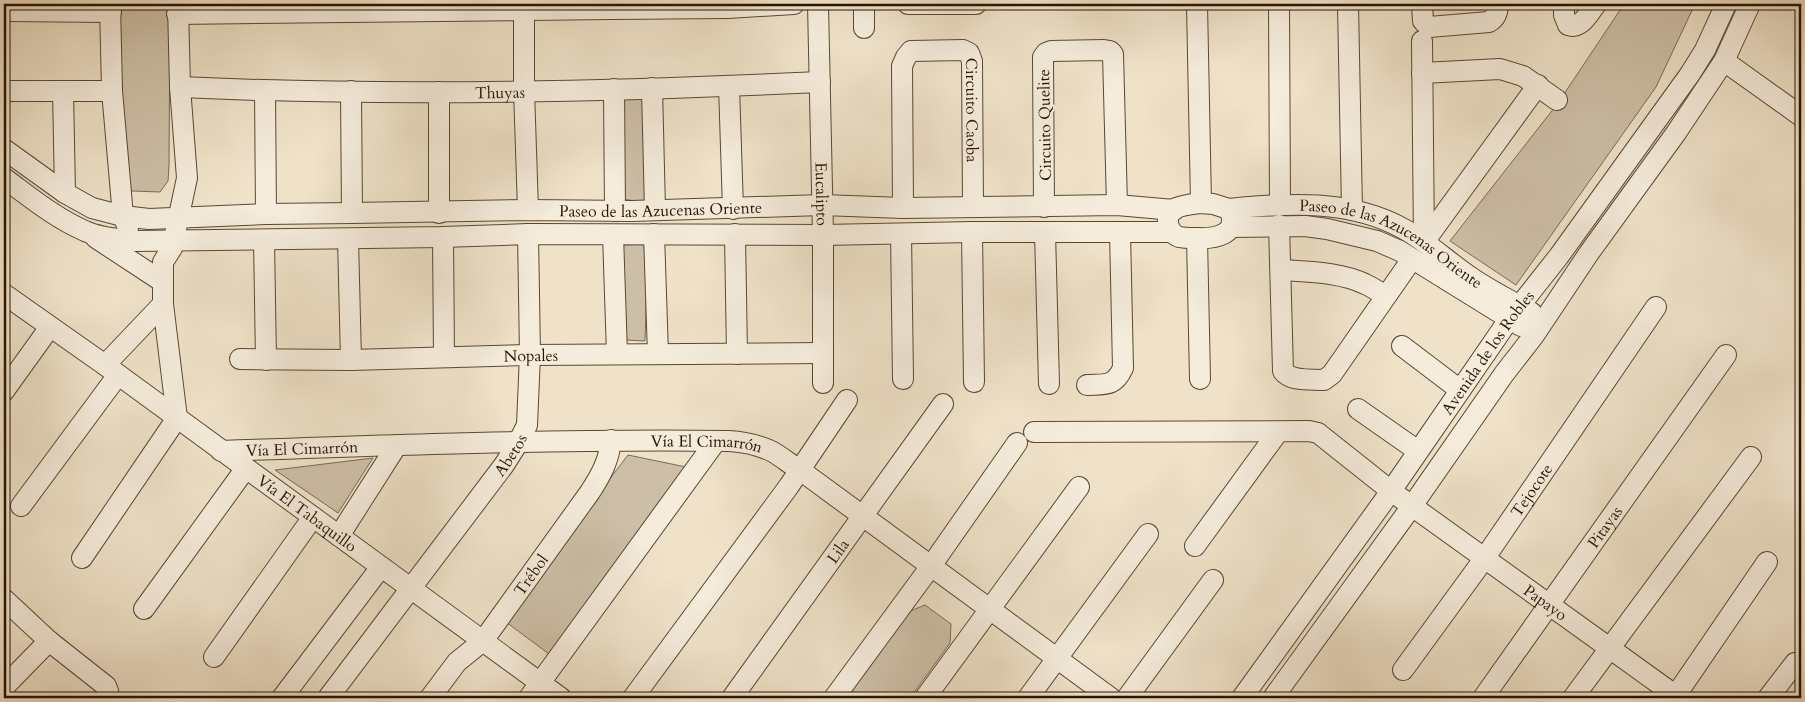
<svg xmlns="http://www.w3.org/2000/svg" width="1805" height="702" viewBox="0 0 1805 702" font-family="Cardo,serif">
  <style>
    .green { fill: #cdbfa7; stroke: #7b6a54 }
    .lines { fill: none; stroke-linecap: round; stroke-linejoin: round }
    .minor-casing { stroke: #5a4832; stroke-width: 22 }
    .minor { stroke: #f5ecdc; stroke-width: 20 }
    .labels { text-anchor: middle; stroke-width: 4; stroke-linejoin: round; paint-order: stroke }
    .street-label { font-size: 16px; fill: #291400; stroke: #f5ecdc }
  </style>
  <rect width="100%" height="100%" fill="#efe2c9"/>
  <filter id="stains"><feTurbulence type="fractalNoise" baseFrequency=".004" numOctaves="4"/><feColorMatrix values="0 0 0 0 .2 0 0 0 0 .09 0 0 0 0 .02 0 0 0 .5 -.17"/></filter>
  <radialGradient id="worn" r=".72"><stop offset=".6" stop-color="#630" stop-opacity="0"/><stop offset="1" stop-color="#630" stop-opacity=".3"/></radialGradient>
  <path class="green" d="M119,4H170L169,165L168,181L160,192L132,191L124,171Z
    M1624,4H1695L1656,87L1516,285L1450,241L1558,103Z
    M621,98H645V202L620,199Z
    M648,244L645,341L625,340L623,245Z
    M628,455L686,467L549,654L506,622L562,542Z
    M373,458L338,513L275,470Z
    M925,605L951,624L950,643L910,698H840L903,614Z"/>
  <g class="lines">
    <defs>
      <g id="minor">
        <path d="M110,4L112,91L123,216L128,228"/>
        <path d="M524,4V90L528,210"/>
        <path id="s1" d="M818,4L823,235V383"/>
        <path d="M864,4V28"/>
        <path d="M908,4H976"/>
        <path d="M1197,4L1201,203"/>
        <path d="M1279,4L1280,203"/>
        <path d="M1348,4L1352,210"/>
        <path d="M1422,4L1423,21L1429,27L1489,22C1496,18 1498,12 1498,4"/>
        <path d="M1564,4V15L1568,25C1581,30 1589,13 1596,4"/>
        <path d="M4,11L111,12"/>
        <path d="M177,14L611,9L728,8L794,4"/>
        <path d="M1422,41L1424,242"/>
        <path d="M1724,61L1801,116"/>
        <path d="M1422,73L1500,69L1523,76L1557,100"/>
        <path d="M729,86L733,209"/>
        <path id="s2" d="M180,87C393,97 608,92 820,82"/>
        <path d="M652,88L655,210"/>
        <path d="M614,89L615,211"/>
        <path d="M4,91H112"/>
        <path d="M63,91L65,193"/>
        <path d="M265,91L266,214"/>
        <path d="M351,91L352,213"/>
        <path d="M439,92V213"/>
        <path id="s3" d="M4,149L65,193L92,208L123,216L149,219L266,214L352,213L528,210L632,211L822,205L903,208L1117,205L1174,210"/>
        <path d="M4,178C30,197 55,218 85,231C100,238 118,239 135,241L443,237L528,234L823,235L972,232H1170"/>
        <path d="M1201,203L1213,204L1229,209C1241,235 1215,239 1195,238C1190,238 1184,238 1179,237C1168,233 1163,216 1174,209C1181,205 1193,204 1201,203Z"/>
        <path d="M1044,207L1043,57L1046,53L1051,51L1104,50L1110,51L1113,54L1117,205"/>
        <path id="s4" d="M903,208L902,66L906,57L911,51L963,50L969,53L972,61L973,207"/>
        <path id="s5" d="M1229,209C1288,203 1350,199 1404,229C1429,243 1449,263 1472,278C1491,291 1512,301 1532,313"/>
        <path d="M1279,225L1283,371C1291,382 1311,379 1324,380L1332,374L1412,259"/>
        <path d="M1231,227L1305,226L1327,229L1377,241L1400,251L1521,326"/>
        <path d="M972,232L974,382"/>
        <path d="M1045,232L1049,384"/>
        <path d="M654,234L658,354"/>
        <path d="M735,234L737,354"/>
        <path d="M901,234L903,379"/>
        <path d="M613,235L617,354"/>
        <path d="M443,237L444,357"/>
        <path d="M96,238L163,282"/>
        <path d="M1197,238L1200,379"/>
        <path d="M348,239L351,360"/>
        <path d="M264,240L266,360"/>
        <path d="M1424,242L1538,85"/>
        <path d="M1281,270C1309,272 1340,272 1365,284C1372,287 1379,292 1386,296"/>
        <path id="s6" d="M4,294L105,365L561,698"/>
        <path d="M1402,346L1460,390"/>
        <path id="s7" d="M240,359L351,360L530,355L822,353"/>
        <path d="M105,365L163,304"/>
        <path d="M1087,385C1106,384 1114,387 1123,368L1120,232"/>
        <path d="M4,391L50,327"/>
        <path d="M1358,409L1418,451"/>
        <path id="s8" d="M1034,432L1309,431L1318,433L1391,491L1679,698"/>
        <path id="s9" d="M221,451C390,445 560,439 729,441C745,442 759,445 773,452C782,457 791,465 800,470L1111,698"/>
        <path d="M21,506L118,375"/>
        <path d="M339,536L397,445"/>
        <path d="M1195,546L1278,432"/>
        <path d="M82,558L177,418L163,304V262L172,248L187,178L180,87L178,4"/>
        <path d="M4,599L49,641L106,686L108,691L107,698"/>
        <path d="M144,609L246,468"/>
        <path d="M214,657L313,517"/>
        <path id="s10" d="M1403,670L1484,559L1656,307"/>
        <path d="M4,687L49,641"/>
        <path d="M282,698L381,567"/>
        <path id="s11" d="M328,698L504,465L518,443L527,425L530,355L528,234"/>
        <path id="s12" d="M430,698L457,662L483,641L590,492C601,475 609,461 611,440"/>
        <path d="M529,698L716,441"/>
        <path d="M633,698L789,486L847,400"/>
        <path id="s13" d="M732,698L943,404"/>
        <path d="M834,698L931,566L1017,443"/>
        <path d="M925,698L1079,487"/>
        <path d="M1028,698L1148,534"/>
        <path d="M1127,698L1213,580"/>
        <path id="s14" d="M1242,698L1391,491L1510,318L1559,256L1690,74L1705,50L1726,4"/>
        <path d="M1273,698L1412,506L1504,374L1535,334L1589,253L1676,133L1724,61L1750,4"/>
        <path id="s15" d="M1483,698L1726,355"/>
        <path d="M1573,698L1751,457"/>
        <path d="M1674,698L1767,562"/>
        <path d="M1768,698L1795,663"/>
      </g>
    </defs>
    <use href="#minor" class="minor-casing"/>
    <use href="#minor" class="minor"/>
  </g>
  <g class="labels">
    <g class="street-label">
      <text dy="6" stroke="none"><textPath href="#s2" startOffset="320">Thuyas</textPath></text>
      <text dy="6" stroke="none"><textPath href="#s4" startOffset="276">Circuito Caoba</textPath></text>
      <text transform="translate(1044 125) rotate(-91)" y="6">Circuito Quelite</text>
      <text dy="6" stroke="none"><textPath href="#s1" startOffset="190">Eucalipto</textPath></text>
      <text dy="6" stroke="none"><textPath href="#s3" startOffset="676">Paseo de las Azucenas Oriente</textPath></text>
      <text dy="6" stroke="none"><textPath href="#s5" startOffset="172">Paseo de las Azucenas Oriente</textPath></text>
      <text dy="6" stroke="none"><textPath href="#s14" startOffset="424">Avenida de los Robles</textPath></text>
      <text dy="6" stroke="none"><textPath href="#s7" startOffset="291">Nopales</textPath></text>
      <text dy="6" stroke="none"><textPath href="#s9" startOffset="486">Vía El Cimarrón</textPath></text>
      <text dy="6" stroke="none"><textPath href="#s9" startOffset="81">Vía El Cimarrón</textPath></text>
      <text dy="6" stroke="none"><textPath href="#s11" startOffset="304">Abetos</textPath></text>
      <text dy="6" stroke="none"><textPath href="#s10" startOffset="221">Tejocote</textPath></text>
      <text dy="6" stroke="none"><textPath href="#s6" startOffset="374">Vía El Tabaquillo</textPath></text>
      <text dy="6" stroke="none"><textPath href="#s15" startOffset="210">Pitayas</textPath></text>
      <text dy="6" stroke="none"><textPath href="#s13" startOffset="181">Lila</textPath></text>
      <text dy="6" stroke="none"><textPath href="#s12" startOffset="160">Trébol</textPath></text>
      <text dy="6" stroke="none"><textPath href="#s8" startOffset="568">Papayo</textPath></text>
    </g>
  </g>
  <rect width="1805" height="702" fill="none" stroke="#efe2c9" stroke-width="20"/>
  <rect x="5" y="5" width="1795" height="692" fill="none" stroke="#291400" stroke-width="2.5"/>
  <rect x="10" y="10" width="1785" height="682" fill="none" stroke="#291400"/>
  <rect width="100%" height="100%" filter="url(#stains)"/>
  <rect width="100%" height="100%" fill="url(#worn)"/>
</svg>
